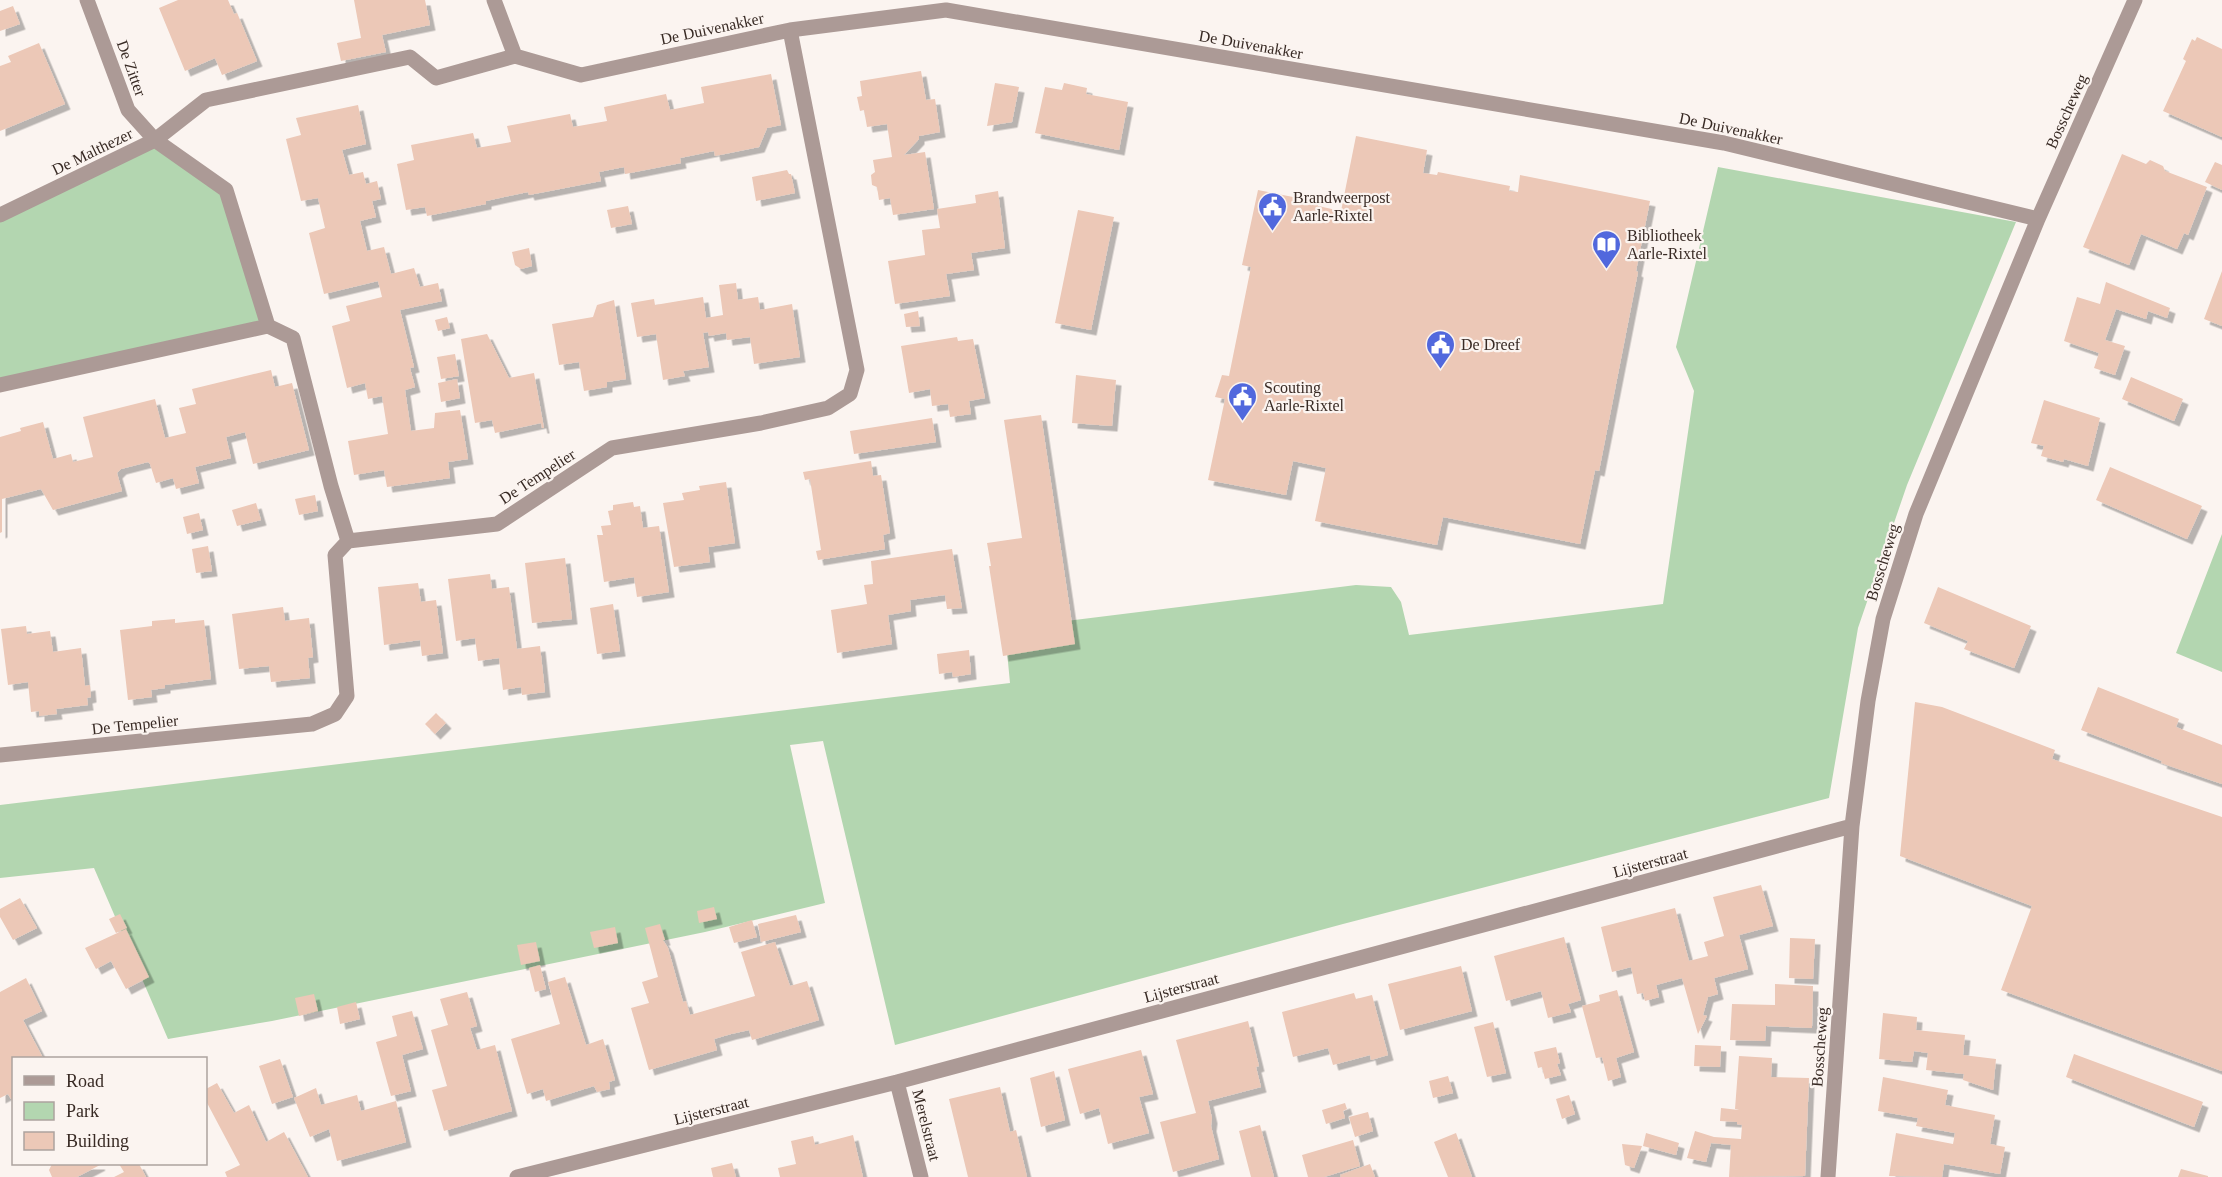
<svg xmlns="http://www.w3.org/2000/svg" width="2222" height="1177" viewBox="0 0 2222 1177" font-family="Georgia,serif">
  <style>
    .green { fill: #b3d6b0 }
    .building { fill: #ecc8b7; filter: url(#shadow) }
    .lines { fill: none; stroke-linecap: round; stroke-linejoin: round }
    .minor { stroke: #ac9a96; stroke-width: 15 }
    .labels { text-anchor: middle; stroke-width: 4.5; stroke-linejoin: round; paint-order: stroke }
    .street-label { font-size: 16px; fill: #382a24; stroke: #fbf4f0 }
    .poi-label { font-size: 16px; fill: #382a24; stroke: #fbf4f0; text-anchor: start }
  </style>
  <defs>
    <filter id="shadow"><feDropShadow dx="5.5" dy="5.5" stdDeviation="0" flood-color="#0004"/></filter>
  </defs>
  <rect width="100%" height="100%" fill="#fbf4f0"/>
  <path class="green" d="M155,140L226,190L268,326L0,385V215Z
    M1718,167L2016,222L1907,485L1858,628L1829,798L1343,924L895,1045L823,741L790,745L825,903L705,932L272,1021L168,1039L94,868L0,878V805L1010,683L1006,641L1010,628L1356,585L1391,587L1401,602L1409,635L1663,604L1694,391L1676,347Z
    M2222,534V672L2176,653Z"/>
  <path class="building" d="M178,0H228L234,14L237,13L257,61L222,75L215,58L185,71L159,8Z
    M354,0H425L430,25L382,35L386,52L341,61L337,43L361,38Z
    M13,6L20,24L0,31V11Z
    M2197,37L2222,49V137L2163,111L2186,61L2183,59L2192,39L2195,41Z
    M39,43L65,104L0,131V66L11,62L8,56Z
    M921,71L926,100L935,99L940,132L919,136V139L904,155L925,152L934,209L893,215L890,198L879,200L877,187L872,185L871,175L875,172L873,160L892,157L887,124L867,127L864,110L860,111L857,97L862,96L860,81Z
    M771,74L781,125L767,128L759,147L715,156L714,151L680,158L681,163L625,174L624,167L599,172L601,181L529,195L528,192L504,197L486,201V204L427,216L425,207L406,210L397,164L414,160L411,145L473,133L477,148L511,142L507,126L570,114L573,127L607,121L604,107L666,94L670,110L704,103L701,87Z
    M995,83L1019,87L1012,122L987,126Z
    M1064,83L1087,88L1086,94L1128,102L1119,150L1035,133L1045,87L1062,90Z
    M358,105L366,144L342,150L349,175L363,172L366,184L377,181L381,199L372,201L376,217L360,221L367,251L384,247L391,274L414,268L420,287L438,283L442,301L400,310L414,367L410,368L415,387L405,390L411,431L434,428L435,413L460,410L468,459L448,462L450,478L387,487L384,470L354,475L348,441L388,434L382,396L368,399L365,383L347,388L332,326L350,321L346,306L382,297L378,281L324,294L309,233L325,228L318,198L301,201L286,139L301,135L296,118Z
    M1356,136L1427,150L1423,173L1437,175L1438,172L1510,186L1509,191L1518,192L1520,175L1650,201L1636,271L1638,272L1599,471L1595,470L1580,544L1443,517L1437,545L1315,521L1326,468L1293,461L1286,495L1208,480L1225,399L1215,397L1222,375L1229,376L1251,267L1242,265L1258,190L1318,202V206L1341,211Z
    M2122,154L2146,164L2150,160L2163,166L2165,171L2207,187L2188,235L2184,233L2177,249L2141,234L2129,265L2083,247Z
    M2215,162L2222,165V190L2205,182Z
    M787,170L789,174H791L795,193L756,201L752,177Z
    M998,191L1005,248L971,253L974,270L946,274L950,296L895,304L888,261L925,255L922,230L940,228L937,209L976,203L975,195Z
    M628,206L632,224L611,228L607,210Z
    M1078,210L1114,217L1091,330L1055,323Z
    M529,248L532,266L521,269L515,265L512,252Z
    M2222,271V326L2204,319Z
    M2106,282L2170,308L2167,318L2148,311L2146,319L2116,309L2105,340L2125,346L2115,375L2094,368L2099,353L2064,341L2077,297L2100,304Z
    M736,283L738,300L758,297L760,310L792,304L800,357L754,364L750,337L727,340L726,333L709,336L708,332L703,333L709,367L683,371L685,376L663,380L656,334L637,337L631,303L654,299L655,305L703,297L706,318L723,315L719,285Z
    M614,300L626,379L607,382V387L584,391L579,362L559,365L552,324L593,317L597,305Z
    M918,311L920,326L906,327L904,314Z
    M447,317L450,328L438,331L435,320Z
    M487,334L509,378L534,373L544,428H542L541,423L495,433L492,420L475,423L461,339Z
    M957,337L958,341L973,339L985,398L969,401L971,414L950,417L948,404L932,406L930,389L909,393L901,346Z
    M455,354L459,376L441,379L437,357Z
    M271,370L275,387L292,383L309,450L253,464L245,432L226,437L231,458L195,467L199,483L176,489L173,478L156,483L150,464L148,462L121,469L117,473L122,491L53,510L41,489L2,499V532L0,533V437L21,431L20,428L43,422L53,459L71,454L73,462L93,457L83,417L155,399L165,438L186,433L179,408L196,404L192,389Z
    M1076,375L1116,380L1112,426L1072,423Z
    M2131,377L2183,399L2174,421L2122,399Z
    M457,379L460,398L441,402L438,383Z
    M2044,400L2100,418L2088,466L2064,459L2063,462L2041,456L2044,446L2031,443Z
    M1041,415L1075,644L1003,656L989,566H991L987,543L1022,538L1004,420Z
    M932,418L936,442L854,454L850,431Z
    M871,461L873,476L881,475L890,533L883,535L885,549L818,560L816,551L821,550L810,479L805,480L803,472Z
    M2110,467L2202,506L2187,539L2096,500Z
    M726,482L735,543L708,547L710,562L674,567L663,503L684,500L682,493L700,490L699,486Z
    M315,495L318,511L299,515L295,499Z
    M633,502L634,507L640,506L643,528L659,526L669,592L637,597L634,577L604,582L597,535H603L601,526L611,525L608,511L613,510V505Z
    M256,503L261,520L237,526L232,510Z
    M199,513L203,530L187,534L183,517Z
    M208,546L212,571L196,573L192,549Z
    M952,549L962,608L947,609L945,595L910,600L911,611L888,615L892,644L837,653L831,610L867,604L864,585L873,584L871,561Z
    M565,558L572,619L532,623L525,563Z
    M490,574L492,589L509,587L517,649L540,646L545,692L522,695L521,687L503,690L499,658L478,661L475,638L456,641L448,579Z
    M418,583L421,602L436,600L443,653L422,656L420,640L384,645L378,587Z
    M1938,587L2031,626L2014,668L1964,649L1968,641L1924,623Z
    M613,604L620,651L597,654L590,608Z
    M283,607L285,621L309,618L313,657L308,658L310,678L271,682L269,666L239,669L232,614Z
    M175,619V623L204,620L211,679L165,685V688L151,690L152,697L128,700L120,630L152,626V621Z
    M26,626L27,634L50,631L53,652L81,648L85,686L90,685L91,697L87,698L88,705L56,709L57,714L39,716V711L31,712L28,682L8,685L1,629Z
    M969,650L971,674L953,677L952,672L939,674L937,654Z
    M2098,687L2179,719L2176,727L2222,745V784L2161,763L2162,761L2081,730Z
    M1915,702L1942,707L2055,750L2052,759L2222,817V1071L2001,990L2032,906L1900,856Z
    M436,713L446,723L435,734L425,724Z
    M1761,885L1773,926L1739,935L1748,969L1714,978L1718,994L1708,997L1703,1015L1707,1016L1698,1034L1682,978L1656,985L1659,997L1645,1001L1643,993L1637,994L1631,967L1612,972L1601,927L1675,908L1689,961L1708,956L1704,942L1724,936L1713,897Z
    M20,898L37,928L13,940L0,917V909Z
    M714,907L717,919L699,923L697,911Z
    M120,914L127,928L116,933L109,919Z
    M796,915L801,932L761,942L758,924Z
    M752,920L757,937L734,943L729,927Z
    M660,924L665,940H663L668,948L683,1002L686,1001L690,1015L755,996L741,952L775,942L790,986L807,981L819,1020L752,1040L749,1030L731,1034L714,1039L717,1050L649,1070L631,1008L649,1003L642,982L658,977L645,928Z
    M615,927L618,943L594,948L590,932Z
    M126,929L149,977L126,989L111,961L96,969L85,948Z
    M1564,937L1581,1000L1568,1004L1571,1012L1548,1018L1541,991L1506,1001L1494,956Z
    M1790,938L1815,939L1813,979L1789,978Z
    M536,942L540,961L521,965L517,945Z
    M540,965L546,989L535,992L529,968Z
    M1461,966L1472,1011L1400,1030L1388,984Z
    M565,977L586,1045L603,1039L615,1080L609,1082L610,1089L597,1092L594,1086L546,1101L543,1089L527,1094L511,1039L560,1024L548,982Z
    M26,978L42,1011L23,1020L43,1058H14V1104L8,1094L0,1098V992Z
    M1775,984L1813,986L1812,1028L1766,1026L1765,1041L1730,1040L1732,1004L1775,1005Z
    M1617,990L1634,1052L1616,1058L1621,1077L1608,1081L1602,1057L1596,1058L1582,1006L1600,1001L1599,995Z
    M467,992L477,1026L470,1028L477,1050L495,1045L512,1111L444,1131L432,1090L447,1086L431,1030L448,1025L440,999Z
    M1354,993L1356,999L1372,995L1388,1055L1371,1060L1370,1055L1333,1065L1328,1048L1293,1057L1282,1012Z
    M314,994L318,1011L299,1016L295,998Z
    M356,1002L360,1019L340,1024L337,1007Z
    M412,1011L423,1049L402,1055L411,1091L391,1096L376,1042L397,1036L392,1016Z
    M1883,1013L1917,1017L1916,1030L1965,1035L1963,1055L1996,1059L1993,1090L1963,1080L1964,1074L1926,1070L1928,1053L1914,1051L1912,1062L1879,1059Z
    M1248,1021L1259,1066L1256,1067L1261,1087L1208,1101L1212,1118L1211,1126L1219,1159L1173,1172L1160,1122L1196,1113L1176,1040Z
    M1493,1022L1506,1073L1487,1077L1474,1027Z
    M1695,1045L1721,1046L1720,1067L1694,1066Z
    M1556,1047L1560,1063L1557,1064L1561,1075L1545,1079L1542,1067L1538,1068L1534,1052Z
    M1141,1050L1153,1094L1139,1097L1149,1133L1108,1144L1099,1108L1080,1114L1068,1069Z
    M2074,1054L2203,1102L2194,1127L2066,1077Z
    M1739,1056L1772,1058L1771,1077L1809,1078L1805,1176L1729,1177L1731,1145L1711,1143L1706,1162L1687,1158L1695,1131L1714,1137L1741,1139L1742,1125L1737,1124V1122L1720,1121L1721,1108L1739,1110L1735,1109Z
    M280,1059L293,1097L272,1104L259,1066Z
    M1054,1071L1065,1120L1041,1127L1030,1078Z
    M1448,1076L1453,1093L1433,1098L1429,1081Z
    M1883,1077L1948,1090L1945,1105L1995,1115L1990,1144L2005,1147L2000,1174L1944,1164L1942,1177L1889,1176L1896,1133L1953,1144L1955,1133L1916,1126L1918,1118L1878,1111Z
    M217,1083L234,1113L249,1105L266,1142L284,1132L308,1177H227L225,1172L240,1165L206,1101V1089Z
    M1000,1087L1010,1132L1016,1130L1027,1177H968L949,1099Z
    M316,1088L321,1105L357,1095L361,1111L396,1101L406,1142L337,1161L329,1129L310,1137L294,1098Z
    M1569,1095L1575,1114L1562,1119L1556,1099Z
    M1345,1103L1347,1109L1343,1111L1345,1118L1326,1124L1322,1110Z
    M1368,1112L1373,1131L1355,1137L1349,1117Z
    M1260,1125L1274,1177H1251L1239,1131Z
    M1456,1133L1472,1177H1448L1434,1142Z
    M1646,1133L1679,1143L1676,1155L1643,1146Z
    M853,1135L863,1177H780L778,1168L796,1164L791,1141L813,1136L815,1145Z
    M1353,1140L1360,1166L1324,1177H1308L1302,1155Z
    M1622,1144L1642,1146L1634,1168L1625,1165Z
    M732,1163L736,1177H713L711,1168Z
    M52,1164H99L100,1165L77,1177H52L49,1170Z
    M119,1164H139L146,1177H114L124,1172Z
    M1370,1164L1375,1177H1341L1340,1175Z
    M2181,1169L2208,1176V1177H2178Z"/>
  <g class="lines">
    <path class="minor" d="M87,0L128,110L155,140L226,190L268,326L293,338L331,486L348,541
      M494,0L515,56L581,75L790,30L946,10L1724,143L2038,219
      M0,215L155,140L206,100L410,57L436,78L515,56
      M0,385L268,326
      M0,755L312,724L335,714L347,696L335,555L348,541L497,524L612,448L761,423L828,408L850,394L857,370L790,30
      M897,1082L921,1177
      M517,1177L897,1082L1852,826
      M1828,1177L1852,826L1868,701L1883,619L1916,514L2038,219L2135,0"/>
  </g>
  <defs>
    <symbol id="civic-pin" viewBox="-11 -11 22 30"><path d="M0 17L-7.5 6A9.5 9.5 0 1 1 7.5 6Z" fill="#5168dd" stroke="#fbf4f0"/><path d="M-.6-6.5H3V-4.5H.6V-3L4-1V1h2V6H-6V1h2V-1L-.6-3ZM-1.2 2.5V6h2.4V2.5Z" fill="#fff"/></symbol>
    <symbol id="library-pin" viewBox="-11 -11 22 30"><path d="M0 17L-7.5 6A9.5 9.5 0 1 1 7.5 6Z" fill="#5168dd" stroke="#fbf4f0"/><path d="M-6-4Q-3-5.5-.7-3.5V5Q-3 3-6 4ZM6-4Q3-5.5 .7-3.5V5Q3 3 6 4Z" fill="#fff"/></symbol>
  </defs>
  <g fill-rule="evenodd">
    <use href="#civic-pin" x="1256" y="190" width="33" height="45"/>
    <use href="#library-pin" x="1590" y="228" width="33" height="45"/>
    <use href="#civic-pin" x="1424" y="328" width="33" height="45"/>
    <use href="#civic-pin" x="1226" y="380" width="33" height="45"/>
  </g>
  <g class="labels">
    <g class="street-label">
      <text transform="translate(712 28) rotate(-12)" y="6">De Duivenakker</text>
      <text transform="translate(1251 44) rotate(10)" y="6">De Duivenakker</text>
      <text transform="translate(132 68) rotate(70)" y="6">De Zitter</text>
      <text transform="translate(2066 111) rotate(-66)" y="6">Bosscheweg</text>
      <text transform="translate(1731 128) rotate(12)" y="6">De Duivenakker</text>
      <text transform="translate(92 151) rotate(-26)" y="6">De Malthezer</text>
      <text transform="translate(537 476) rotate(-33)" y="6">De Tempelier</text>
      <text transform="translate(1882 562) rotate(-73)" y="6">Bosscheweg</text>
      <text transform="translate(135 724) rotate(-6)" y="6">De Tempelier</text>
      <text transform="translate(1650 862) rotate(-15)" y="6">Lijsterstraat</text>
      <text transform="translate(1181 987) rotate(-15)" y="6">Lijsterstraat</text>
      <text transform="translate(1819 1047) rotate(-86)" y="6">Bosscheweg</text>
      <text transform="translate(711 1110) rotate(-14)" y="6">Lijsterstraat</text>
      <text transform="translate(927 1125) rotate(76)" y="6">Merelstraat</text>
    </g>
    <g class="poi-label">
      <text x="1293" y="203">Brandweerpost<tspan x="1293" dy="18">Aarle-Rixtel</tspan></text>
      <text x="1627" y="241">Bibliotheek<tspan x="1627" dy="18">Aarle-Rixtel</tspan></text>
      <text x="1461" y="350">De Dreef</text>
      <text x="1264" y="393">Scouting<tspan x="1264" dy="18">Aarle-Rixtel</tspan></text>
    </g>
  </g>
  <rect x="12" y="1057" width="195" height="108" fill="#fbf4f0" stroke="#ada39e" stroke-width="1.5"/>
  <rect x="24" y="1076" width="30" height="9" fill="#ac9a96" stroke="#ada39e" stroke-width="1.5"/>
  <text x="66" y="1087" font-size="18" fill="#382a24">Road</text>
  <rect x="24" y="1102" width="30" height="18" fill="#b3d6b0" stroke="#ada39e" stroke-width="1.5"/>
  <text x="66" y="1117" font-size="18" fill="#382a24">Park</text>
  <rect x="24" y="1132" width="30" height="18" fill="#ecc8b7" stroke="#ada39e" stroke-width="1.5"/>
  <text x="66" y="1147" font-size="18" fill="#382a24">Building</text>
</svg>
